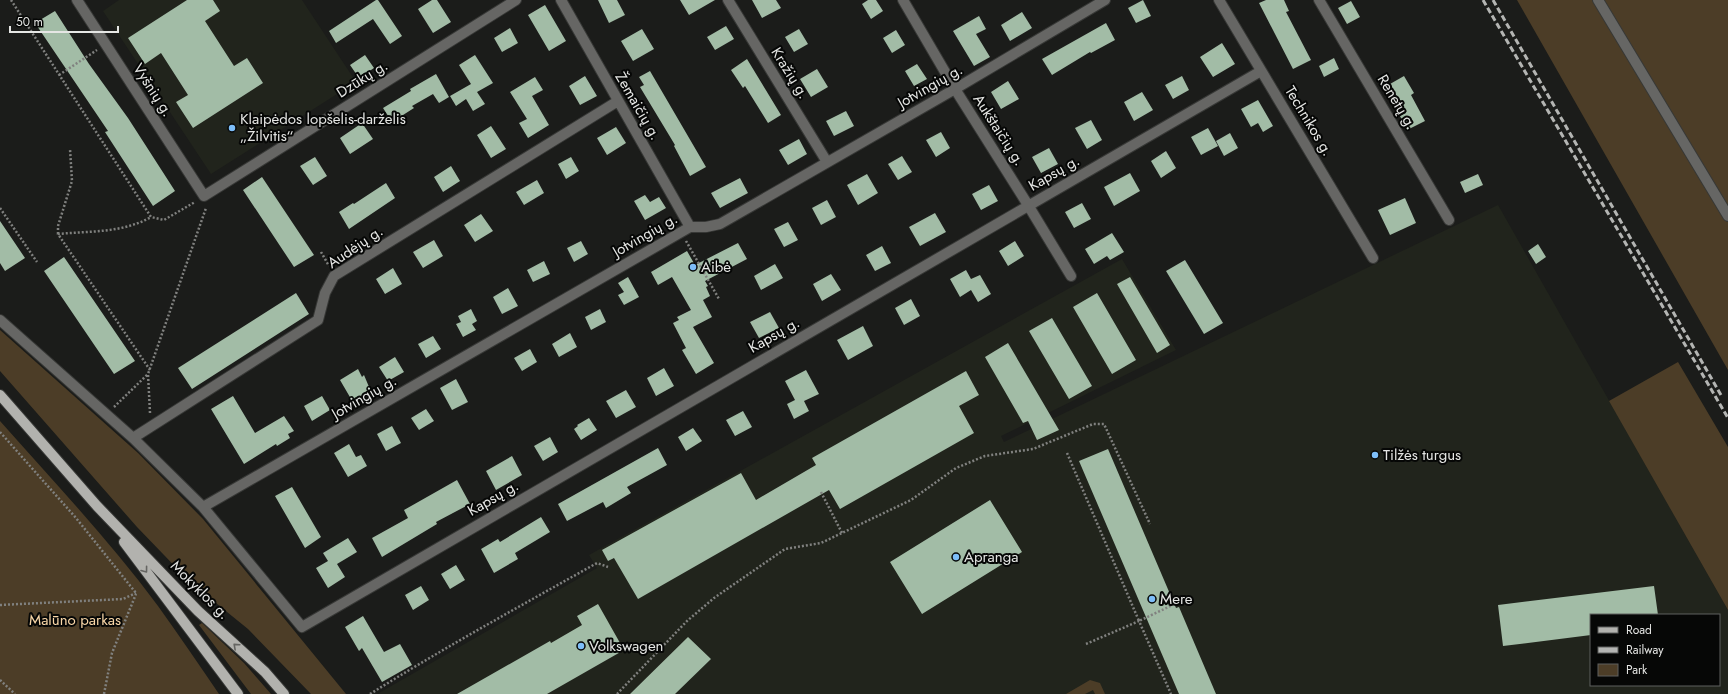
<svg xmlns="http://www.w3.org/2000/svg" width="1728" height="694" viewBox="0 0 1728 694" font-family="Jost,sans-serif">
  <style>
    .built { fill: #21241c; fill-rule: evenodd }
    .green { fill: #4c3d27 }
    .building { fill: #a2bca6 }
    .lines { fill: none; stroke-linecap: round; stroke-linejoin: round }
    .minor-casing { stroke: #373836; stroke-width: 12 }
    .primary-casing { stroke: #373836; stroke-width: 12 }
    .path { stroke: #80817f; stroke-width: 2.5; stroke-dasharray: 2 2; stroke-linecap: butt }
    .minor { stroke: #666664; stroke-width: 10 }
    .primary { stroke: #b2b2ae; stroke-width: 10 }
    .rail { stroke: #b4b5b3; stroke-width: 3; stroke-dasharray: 6 3; stroke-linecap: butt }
    .oneway { stroke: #656562 }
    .poi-dot { fill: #7dbef9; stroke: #060706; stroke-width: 1.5 }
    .labels { text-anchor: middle; stroke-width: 4; stroke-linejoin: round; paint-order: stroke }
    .street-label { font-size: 15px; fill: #e5e6e4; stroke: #060706 }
    .poi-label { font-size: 15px; fill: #e5e6e4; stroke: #060706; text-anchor: start }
    .park-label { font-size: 15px; fill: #f9d7a8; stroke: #060706 }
  </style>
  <rect width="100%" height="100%" fill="#1b1c1a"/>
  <path class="built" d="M119,0H302L356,82L211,174L103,11Z
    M1498,205L1728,610V694H380L379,693L597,568L589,555L1122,259L1176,350L1001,436L1004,442ZM1591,615H1719V685H1591Z"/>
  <path class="green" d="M1517,0H1728V370Z
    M0,330L138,453L203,519L346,694H311L248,629L190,582L137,527L0,371Z
    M1678,362L1728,447V610L1609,401Z
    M0,421C54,482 110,541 158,606C179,635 199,665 219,694H0Z
    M202,623L244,663L271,694H251L199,625Z
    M1090,680L1100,683L1105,694H1095L1093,690L1085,694H1066Z"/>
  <path class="building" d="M187,0H213L220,11L205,21L234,66L247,58L263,83L193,128L176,102L188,95L161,53L145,64L128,38Z
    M376,0H378L402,36L390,44L373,19L336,43L329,31Z
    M432,0H437L451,22L433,33L418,9Z
    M598,0H617L625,15L609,23Z
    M680,0H715L689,15Z
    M752,0H776L781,8L762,18Z
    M868,0H876L883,11L871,19L862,4Z
    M1143,0L1151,16L1136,23L1128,8Z
    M1266,0H1284L1289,11L1286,12L1311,60L1293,69L1259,3Z
    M1351,1L1360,17L1347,24L1338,8Z
    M545,5L566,41L549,51L528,15Z
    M55,11L89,64L128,118L175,191L153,206L105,132L108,131L35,23Z
    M1022,12L1032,28L1010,41L1001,25Z
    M979,16L986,29L976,34L990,57L974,66L953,31Z
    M1106,23L1115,40L1091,53L1090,52L1052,75L1042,59Z
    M726,26L734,39L715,50L707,37Z
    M510,28L518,43L502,52L494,38Z
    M642,29L654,49L633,61L621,41Z
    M799,29L808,44L794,52L785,37Z
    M896,30L905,45L892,53L883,38Z
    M1222,43L1235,64L1213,77L1200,57Z
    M365,55L374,68L359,78L350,65Z
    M475,55L493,83L477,92L485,104L473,111L466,99L456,106L450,96L471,84L459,65Z
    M1334,58L1339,69L1324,77L1319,66Z
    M747,59L781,115L768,123L745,86L743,88L731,70Z
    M917,64L927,79L914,86L905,71Z
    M817,69L828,87L811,97L800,79Z
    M650,71L706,167L690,176L674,146L675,145L640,87L644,85L639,77Z
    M436,74L449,97L439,103L433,94L412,106L414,108L392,122L383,108L411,91L410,89Z
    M585,76L597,96L580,105L569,86Z
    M1182,76L1189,90L1173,99L1165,85Z
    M1404,76L1414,93L1411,95L1425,121L1407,130L1400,116L1406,113L1390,84Z
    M535,77L543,90L532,96L549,125L528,138L519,123L527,119L510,92Z
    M1008,81L1019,99L1001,109L991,92Z
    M1142,92L1153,110L1134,121L1124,102Z
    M1258,100L1273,126L1263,132L1258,123L1251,127L1241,109Z
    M846,111L854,126L834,136L826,121Z
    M1091,120L1102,140L1087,149L1075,128Z
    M362,123L373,139L350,154L340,138Z
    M491,126L506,149L491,158L477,135Z
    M616,127L626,143L607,155L597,138Z
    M1208,128L1218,146L1201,155L1191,137Z
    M941,132L950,148L936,157L926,140Z
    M1230,133L1238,148L1224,156L1216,141Z
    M799,139L807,154L788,165L779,150Z
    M1049,148L1058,164L1041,173L1032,157Z
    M1166,151L1176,168L1161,178L1151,161Z
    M902,156L912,172L898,180L888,164Z
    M315,157L327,176L313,185L300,166Z
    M571,157L579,171L566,179L558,164Z
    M451,166L460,181L443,192L434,177Z
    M1130,173L1140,191L1114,206L1104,187Z
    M867,174L878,193L858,205L847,185Z
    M1478,174L1483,185L1465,193L1460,182Z
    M262,177L314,255L294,267L243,190Z
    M740,178L748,193L720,208L711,193Z
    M537,180L544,193L524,205L516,192Z
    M386,183L395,198L349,229L339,212L353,203L354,204Z
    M989,185L998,201L981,210L972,194Z
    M645,195L650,202L659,197L666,208L645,220L634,201Z
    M1405,198L1416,223L1390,235L1378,210Z
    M827,200L836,217L821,225L812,208Z
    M1082,203L1091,219L1074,228L1065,212Z
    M935,213L946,232L920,246L909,227Z
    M481,214L493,231L475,242L464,225Z
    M0,221L25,258L5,271L0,263Z
    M788,222L798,240L784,247L774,229Z
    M1112,233L1124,252L1110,260L1107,256L1094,264L1085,249Z
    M434,240L443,256L423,268L413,252Z
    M581,241L588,254L574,262L567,248Z
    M1015,241L1024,256L1008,266L999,251Z
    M738,243L747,259L705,281L708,286L706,287L710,296L703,300L712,317L693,327L714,363L696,374L682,350L686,348L673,323L679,320L677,317L691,310L672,277L658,285L651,272L687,251L695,265Z
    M1538,244L1546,257L1536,264L1528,251Z
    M882,246L891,263L875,271L866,255Z
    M64,257L135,361L114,374L44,271Z
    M1185,260L1223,323L1204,334L1166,271Z
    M544,261L550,274L533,282L527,270Z
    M775,264L783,278L761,290L754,276Z
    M393,268L402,284L385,294L376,279Z
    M966,270L971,279L980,275L991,294L978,302L971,290L960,297L950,279Z
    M831,274L841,290L822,301L813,284Z
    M628,277L639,297L624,305L618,295L624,292L618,283Z
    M1130,277L1170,345L1157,353L1117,284Z
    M508,288L518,306L502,314L493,297Z
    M296,293L309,314L192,389L178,368Z
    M1097,293L1136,360L1112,374L1073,307Z
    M911,299L920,316L904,325L895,308Z
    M471,309L477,321L472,324L476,330L463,337L456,324L461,322L458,316Z
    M600,309L606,322L591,330L585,317Z
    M770,312L779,328L759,338L750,322Z
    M1052,318L1092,386L1069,399L1029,331Z
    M863,326L873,346L848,360L837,340Z
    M570,333L577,347L559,357L552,344Z
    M433,336L441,349L426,358L418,344Z
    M1008,343L1059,430L1037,440L1028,421L1023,423L985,357Z
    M530,349L537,362L522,371L514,358Z
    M395,357L404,372L388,381L379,367Z
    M664,368L674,386L656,396L647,378Z
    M358,369L362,377L364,375L372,394L354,404L340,380Z
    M806,370L819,394L804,401L809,411L794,419L787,404L795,400L785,381Z
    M966,371L979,395L959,406L974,433L840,509L829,490L638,599L614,558L608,561L602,550L741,473L756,500L816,465L812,458Z
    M456,379L468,402L452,410L440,388Z
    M626,390L636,407L616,418L606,401Z
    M233,396L255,433L284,416L294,431L288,434L290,438L277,446L276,444L244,464L211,409Z
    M322,396L330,410L312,421L304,406Z
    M426,409L434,421L419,430L411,418Z
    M743,411L752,427L735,436L726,420Z
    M589,418L597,430L581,440L574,429L578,426L577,425Z
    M392,426L401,443L386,451L377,434Z
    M693,428L702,441L686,451L678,437Z
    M550,437L558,452L543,461L534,446Z
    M349,444L356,457L361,455L367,466L348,477L334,453Z
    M658,448L667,465L627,487L631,493L606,508L603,502L567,521L558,504Z
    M1108,449L1176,608L1179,607L1216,694H1179L1079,461Z
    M512,456L522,475L496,490L486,471Z
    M457,480L470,504L436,522L437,524L382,557L372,538L408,518L404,510Z
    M292,487L321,537L305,548L275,496Z
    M990,500L1022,552L922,614L890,562Z
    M541,517L550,532L515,553L518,559L494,573L481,549L498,539L500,542Z
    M348,538L357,552L337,564L345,577L328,588L316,568L328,561L323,553Z
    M456,565L465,580L450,589L441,574Z
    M421,586L429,600L413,610L405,595Z
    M1654,586L1658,615H1591V635L1503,646L1498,605Z
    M598,604L624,650L547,694H457L550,641L551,643L582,625L577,616Z
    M363,616L384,652L400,644L412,665L382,682L362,648L359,651L345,627Z
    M688,637L711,659L675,694H630Z"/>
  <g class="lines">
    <defs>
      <path id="minor" d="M77,0L204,196L516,0
        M561,0L690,227
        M728,0L827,162
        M903,0L955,89L1028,205L1071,276
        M1219,0L1373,258
        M1319,0L1449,220
        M1598,0L1728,216
        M0,320L133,438L203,507L302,627L1261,71
        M133,438L318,320L325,293L334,276L618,101
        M203,507L690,227H706L720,224L955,89L1105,0"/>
      <path id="primary" d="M0,395L97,506L198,611L265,672L284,694
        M124,542L238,694"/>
    </defs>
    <use href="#minor" class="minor-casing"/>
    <use href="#primary" class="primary-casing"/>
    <path class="path" d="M11,0L151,217L164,220L195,202
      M59,75L97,50
      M0,208L37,262
      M58,234V226L72,181L70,149
      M686,241L719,299
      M321,252L329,266
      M150,370L58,234C90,231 123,233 151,217
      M114,407L148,374
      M150,413L148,374L206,208
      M0,432L76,518L136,593
      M1067,453L1139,621L1183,600
      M821,492L842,533
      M0,605L123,599L136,593
      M1086,644L1139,621L1171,694
      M0,680L15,694
      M104,694L112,653L136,594
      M370,694C444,648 520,606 597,563L608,567
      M617,694L687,621L714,598L785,549L821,543L911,500L956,468L985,456L1033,449L1093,424H1104L1150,524"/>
    <use href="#minor" class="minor"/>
    <use href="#primary" class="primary"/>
    <path class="rail" d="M1483,0L1728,418
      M1493,0L1721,395"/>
  </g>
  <defs><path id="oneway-chevron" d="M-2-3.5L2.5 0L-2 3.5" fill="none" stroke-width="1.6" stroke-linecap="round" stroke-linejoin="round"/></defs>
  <g class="oneway">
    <use href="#oneway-chevron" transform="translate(145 570) rotate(53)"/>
    <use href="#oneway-chevron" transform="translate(236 646) rotate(-138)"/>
  </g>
  <g class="poi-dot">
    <circle cx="232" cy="128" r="4"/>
    <circle cx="693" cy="267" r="4"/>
    <circle cx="1375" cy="455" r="4"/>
    <circle cx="956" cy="557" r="4"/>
    <circle cx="1152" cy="599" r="4"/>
    <circle cx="581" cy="646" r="4"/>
  </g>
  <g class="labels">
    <g class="street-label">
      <text transform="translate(790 73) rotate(58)" y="5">Kražių g.</text>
      <text transform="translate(362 79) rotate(-32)" y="5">Dzūkų g.</text>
      <text transform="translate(930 86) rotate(-30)" y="5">Jotvingių g.</text>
      <text transform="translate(153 90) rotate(57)" y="5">Vyšnių g.</text>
      <text transform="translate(1397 102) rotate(59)" y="5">Renetų g.</text>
      <text transform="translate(638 106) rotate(60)" y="5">Žemaičių g.</text>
      <text transform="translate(1309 121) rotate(59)" y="5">Technikos g.</text>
      <text transform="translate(999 130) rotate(57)" y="5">Aukštaičių g.</text>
      <text transform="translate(1054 173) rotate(-30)" y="5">Kapsų g.</text>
      <text transform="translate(645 235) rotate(-30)" y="5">Jotvingių g.</text>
      <text transform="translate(355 247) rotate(-34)" y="5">Audėjų g.</text>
      <text transform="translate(774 335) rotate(-30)" y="5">Kapsų g.</text>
      <text transform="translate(364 397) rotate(-30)" y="5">Jotvingių g.</text>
      <text transform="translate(493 498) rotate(-30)" y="5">Kapsų g.</text>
      <text transform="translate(200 590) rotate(45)" y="5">Mokyklos g.</text>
    </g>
    <g class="poi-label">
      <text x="240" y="124">Klaipėdos lopšelis-darželis<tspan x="240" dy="17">„Žilvitis“</tspan></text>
      <text x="701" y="272">Aibė</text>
      <text x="1383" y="460">Tilžės turgus</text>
      <text x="964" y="562">Apranga</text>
      <text x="1160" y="604">Mere</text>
      <text x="589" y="651">Volkswagen</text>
    </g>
    <g class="park-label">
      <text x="75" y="625">Malūno parkas</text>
    </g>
  </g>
  <rect x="1590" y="614" width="130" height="72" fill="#060706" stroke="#5f605f"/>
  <rect x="1598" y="627" width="20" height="6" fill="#b2b2ae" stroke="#5f605f"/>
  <text x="1626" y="634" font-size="12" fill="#e5e6e4">Road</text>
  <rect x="1598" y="647" width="20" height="6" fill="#b4b5b3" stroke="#5f605f"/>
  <text x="1626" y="654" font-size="12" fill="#e5e6e4">Railway</text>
  <rect x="1598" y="664" width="20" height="12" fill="#4c3d27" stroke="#5f605f"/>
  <text x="1626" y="674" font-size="12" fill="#e5e6e4">Park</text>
  <path d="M10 26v6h108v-6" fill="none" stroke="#e5e6e4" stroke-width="2"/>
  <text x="16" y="26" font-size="12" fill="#e5e6e4" stroke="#060706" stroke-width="3" paint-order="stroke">50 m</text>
</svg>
